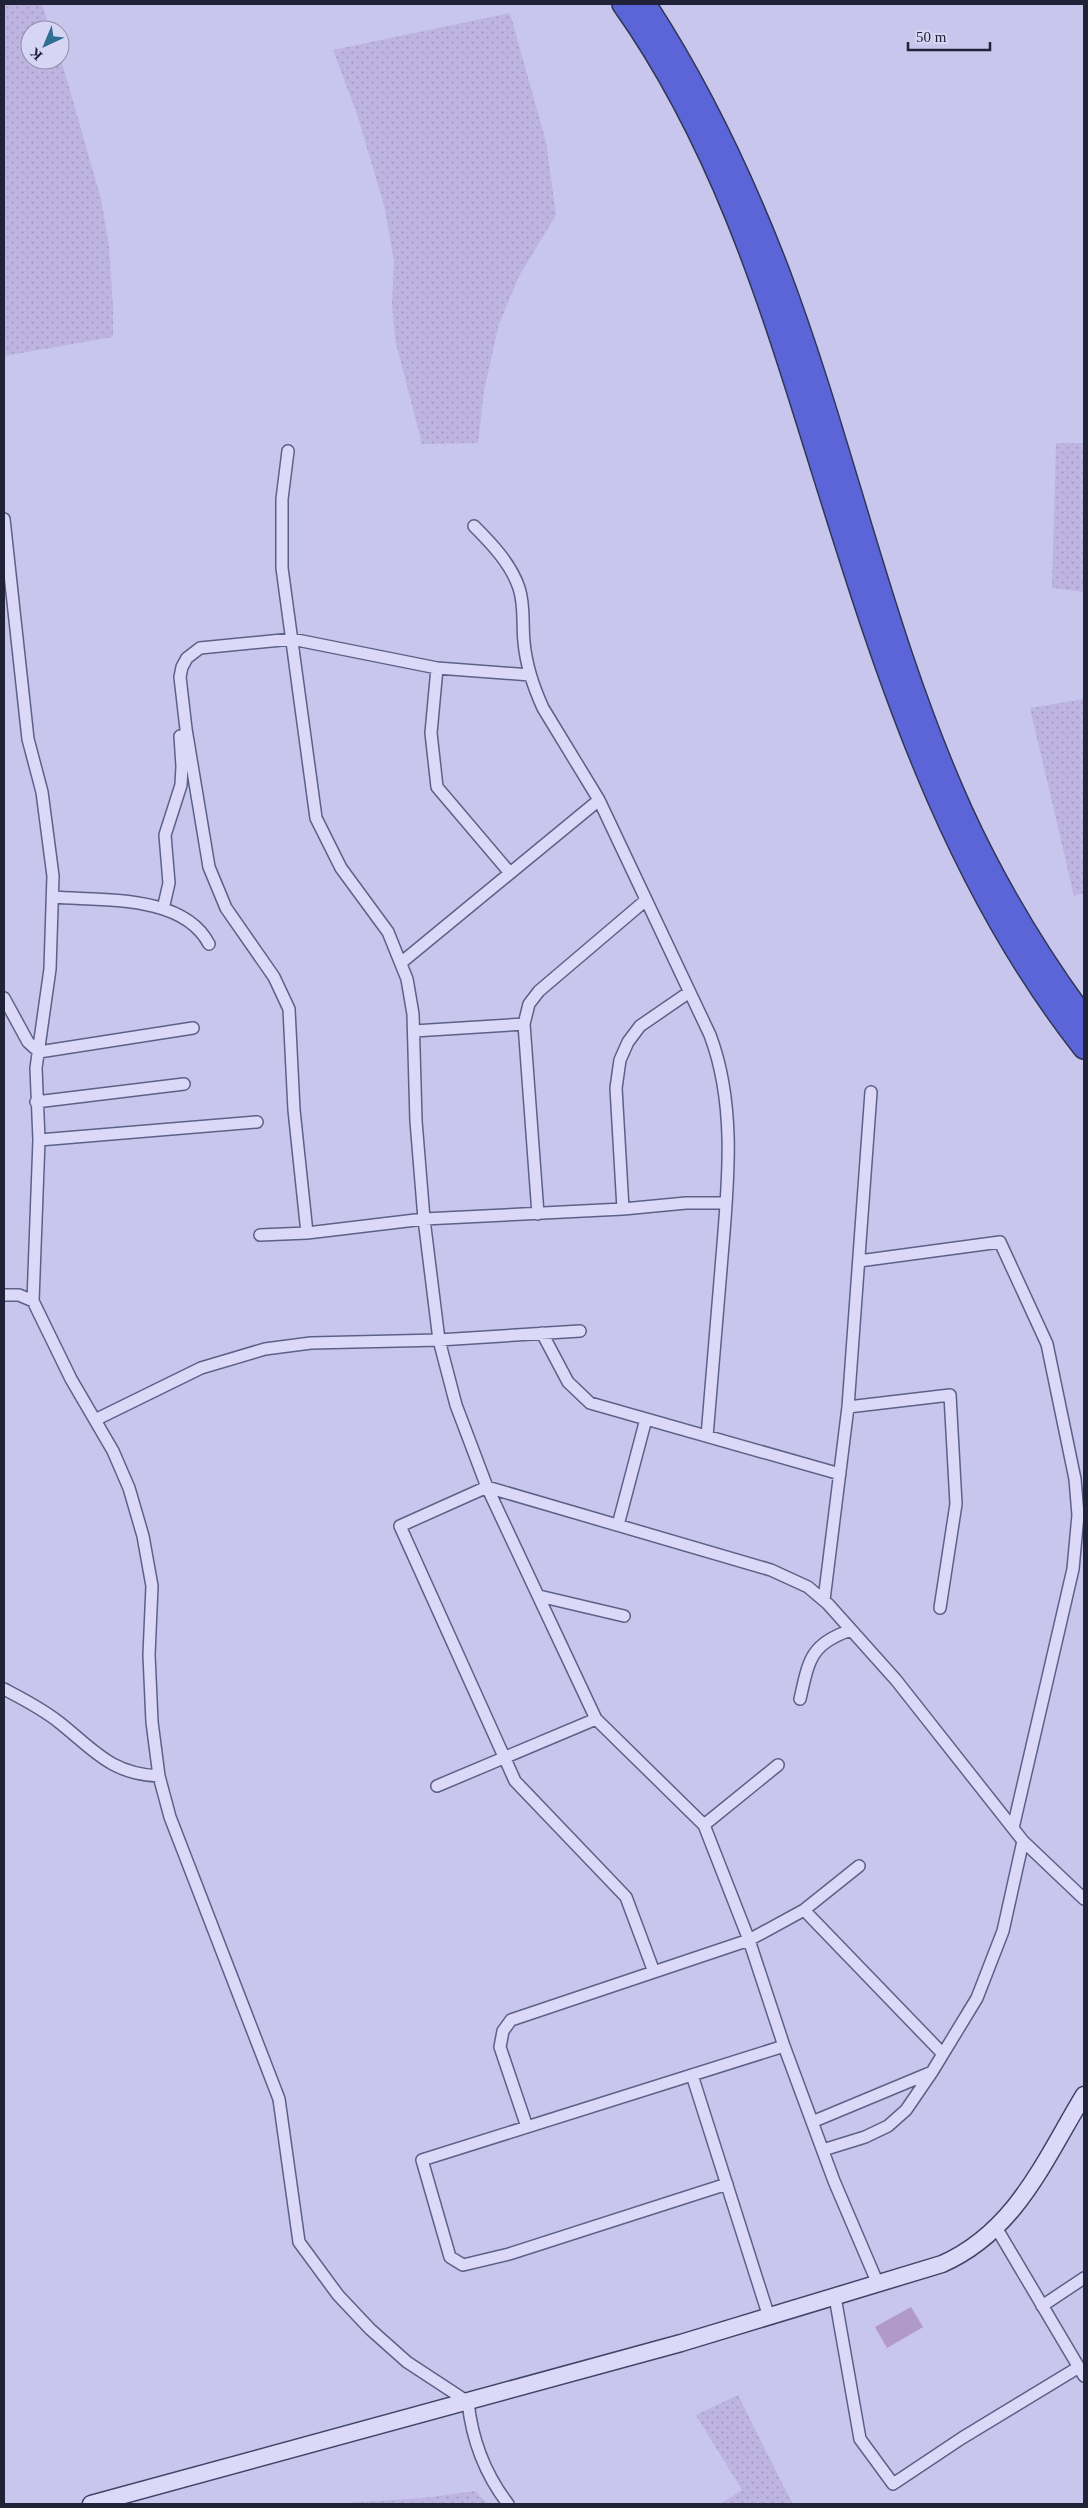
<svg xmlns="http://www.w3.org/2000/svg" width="1088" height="2508" viewBox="0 0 1088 2508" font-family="'Times New Roman',serif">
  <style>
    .farmland { fill: url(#farmland-dots) }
    .pitch { fill: #b19aca }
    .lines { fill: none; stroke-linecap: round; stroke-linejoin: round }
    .street-casing { stroke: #5c6187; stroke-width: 14 }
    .secondary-casing { stroke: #404568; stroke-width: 19 }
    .highway-casing { stroke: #303755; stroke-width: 24 }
    .street { stroke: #dbd9f7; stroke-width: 11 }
    .secondary { stroke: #dbd9f7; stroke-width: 16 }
    .highway { stroke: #5b65d7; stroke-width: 21 }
  </style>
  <defs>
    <pattern id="farmland-dots" width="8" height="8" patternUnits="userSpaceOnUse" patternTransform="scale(1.25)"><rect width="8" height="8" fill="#bdb4e1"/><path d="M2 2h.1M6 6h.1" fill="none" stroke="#a29ac2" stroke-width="1.8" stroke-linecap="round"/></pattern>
  </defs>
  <rect width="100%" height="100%" fill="#c8c6ec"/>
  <path class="farmland" d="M4,4H42L50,30H30V60L60,59L63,66L101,199L109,246L113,307V337L4,356Z
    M510,13L546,142L556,215L519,276L499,324L484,390L478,443L422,444L395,339L392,303L394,261L385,209L357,114L333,50Z
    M1056,443H1084V592L1052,588Z
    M1084,699V893L1074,896L1030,708Z
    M738,2395L775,2469L793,2504H720L742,2490L696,2415Z
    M475,2491L488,2504H328L424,2498Z"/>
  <path class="pitch" d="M911,2307L923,2327L887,2348L875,2327Z"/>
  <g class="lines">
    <defs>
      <path id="street" d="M288,451L282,499V568L316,818L341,868L388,932L407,979L413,1014L416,1121L424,1219L439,1340L456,1405L487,1487L596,1719L704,1825L749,1940L784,2046L834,2181L878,2284
        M4,519L28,739L42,792L53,876L50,969L36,1068L39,1140L33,1301L71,1379L113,1451L129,1488L143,1536L152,1586L149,1655L152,1722L159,1776L170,1817L279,2099L299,2242L338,2295L370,2329L407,2362L468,2402C472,2440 485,2474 508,2504
        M474,526C492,544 511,564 519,588C525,606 522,623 524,642C526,665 533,686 543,708L599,800L710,1035C738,1109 727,1192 721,1269C716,1325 712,1380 707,1436
        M437,668L431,733L437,787L510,873
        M53,897C102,901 183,894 209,944
        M163,909L169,883L165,835L181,785L182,766L180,736
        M402,962L599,800
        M4,998L28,1042L39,1052L193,1028
        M414,1031L524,1024
        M36,1102L184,1084
        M39,1140L257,1122
        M623,1209L616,1088L620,1060L628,1042L640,1026L688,993
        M538,1214L524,1024L529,1004L539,991L646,900
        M307,1233L294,1110L289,1009L274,977L226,908L209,867L186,729L180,677L182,667L187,658L200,648L292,639L437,668L530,675
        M260,1235L307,1233L424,1219L623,1209L686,1203H726
        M859,1261L1000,1242L1047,1344L1075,1479L1078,1515L1073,1569L1013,1828
        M4,1295H19L33,1301
        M542,1333L568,1382L590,1403L840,1474
        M848,1407L950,1395L956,1504L940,1608
        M95,1420L201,1368L265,1349L311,1343L439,1340L580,1331
        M618,1525L646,1419
        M539,1596L624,1616
        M824,1600L848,1407L871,1092
        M4,1689C23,1699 43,1709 60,1723C94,1750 111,1774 159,1776
        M800,1699C809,1660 810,1644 851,1630
        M437,1786L596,1719
        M704,1825L778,1765
        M804,1910L943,2054
        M654,1972L626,1897L515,1781L400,1526L487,1487L771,1570L808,1587L828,1604L896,1680L1023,1841L1084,1899
        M692,2075L769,2317
        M812,2122L932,2072
        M527,2127L500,2047L503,2031L511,2020L749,1940L804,1910L859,1866
        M823,2150L865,2137L888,2126L906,2110L932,2072L977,1998L1003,1931L1023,1841
        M727,2184L509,2254L463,2265L450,2257L422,2160L784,2046
        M997,2229L1084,2376
        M835,2297L860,2439L893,2484L962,2438L1079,2367
        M1042,2306L1084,2278"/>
      <path id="secondary" d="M91,2504L681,2343L942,2264C1016,2231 1044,2161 1084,2095"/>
      <path id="highway" d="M623,4C718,138 767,291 815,446C881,657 945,872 1084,1048
        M645,4C700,88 743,179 779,273C846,451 883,638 962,812C995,884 1037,954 1084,1018"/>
    </defs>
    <use href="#street" class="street-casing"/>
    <use href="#secondary" class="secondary-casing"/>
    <use href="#highway" class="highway-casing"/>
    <use href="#street" class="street"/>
    <use href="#secondary" class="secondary"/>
    <use href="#highway" class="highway"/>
  </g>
  <rect width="1088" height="2508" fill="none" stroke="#202337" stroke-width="10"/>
  <g transform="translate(45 45) rotate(224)"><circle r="24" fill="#d7d5f4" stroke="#8e8ea8"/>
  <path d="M0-4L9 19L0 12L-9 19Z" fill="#2f6f93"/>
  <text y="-8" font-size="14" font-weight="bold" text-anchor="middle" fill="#202337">K</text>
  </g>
  <path d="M908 42v8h82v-8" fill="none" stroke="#202337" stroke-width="2.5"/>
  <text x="916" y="42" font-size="15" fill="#202337" stroke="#d7d5f4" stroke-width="4" paint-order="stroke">50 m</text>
</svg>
